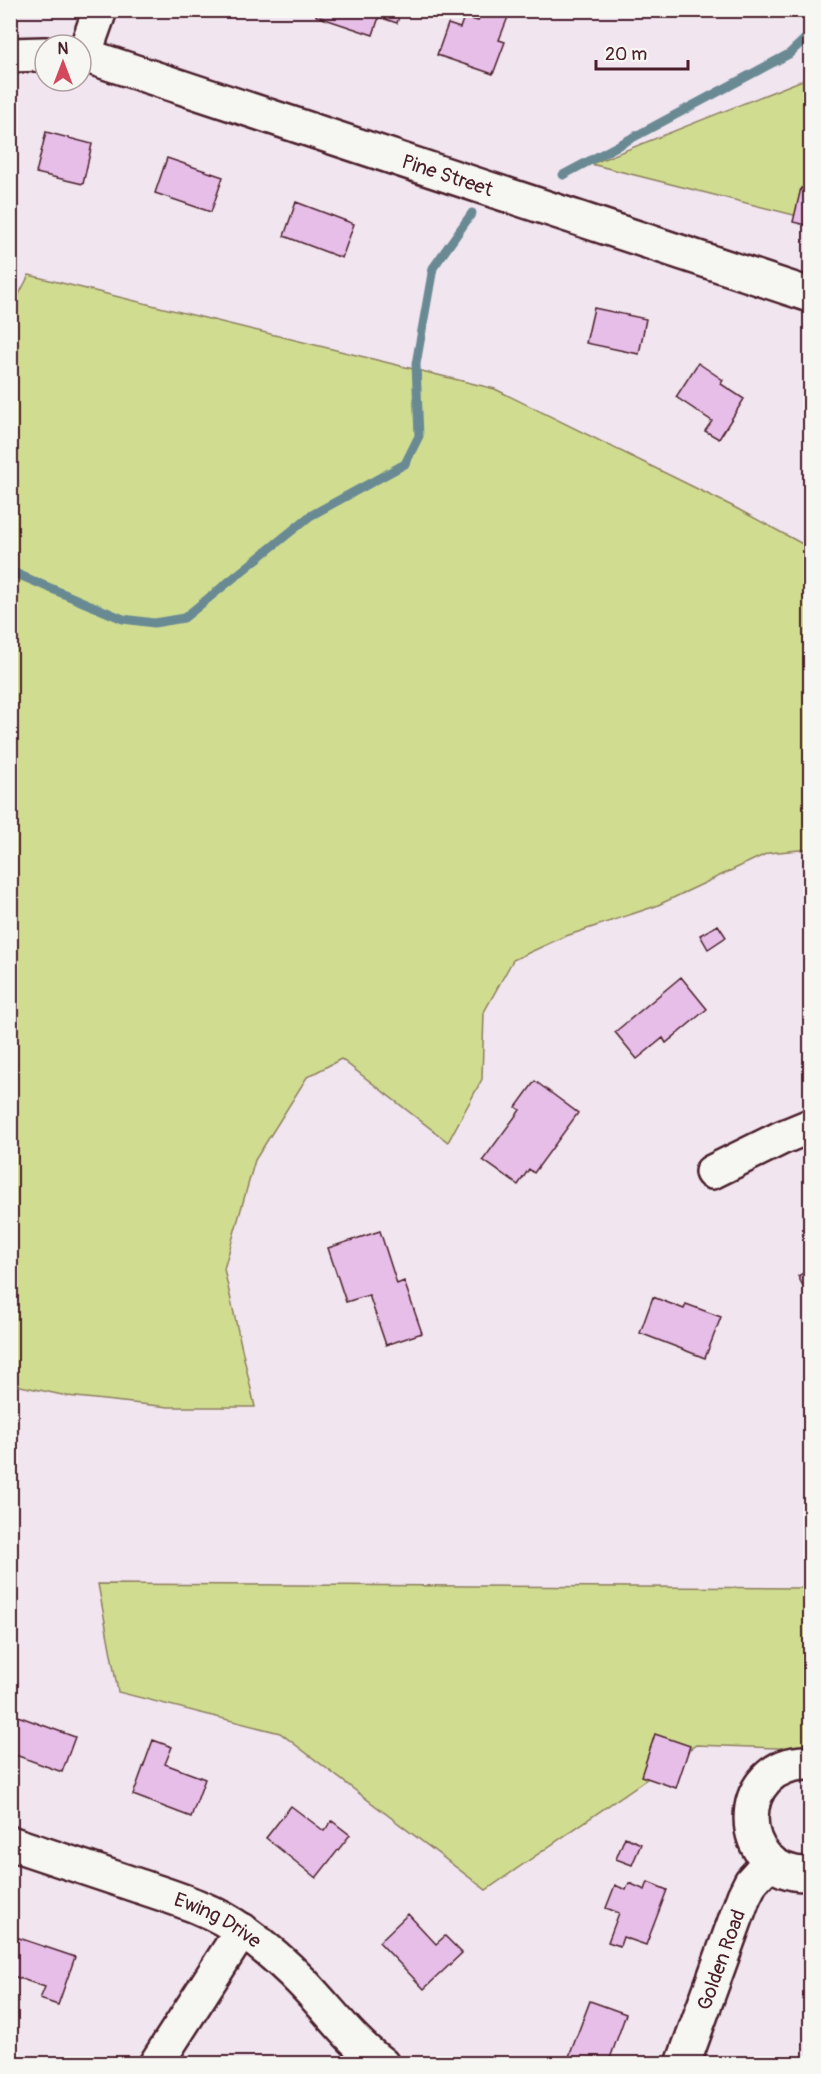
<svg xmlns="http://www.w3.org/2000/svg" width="821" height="2074" viewBox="0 0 821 2074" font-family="Pangolin,sans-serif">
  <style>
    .green { fill: #d0dd91; stroke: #8d7e5e; stroke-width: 1.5 }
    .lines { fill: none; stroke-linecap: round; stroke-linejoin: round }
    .stream { stroke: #6a8a93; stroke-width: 9 }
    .building { fill: #e6bee7; stroke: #4a1f2b; stroke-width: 1.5 }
    .minor-casing { stroke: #4a1f2b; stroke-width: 38 }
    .minor { stroke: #f6f6f2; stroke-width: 33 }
    .labels { text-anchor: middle; stroke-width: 4.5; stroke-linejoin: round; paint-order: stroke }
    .street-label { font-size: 20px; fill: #4a1f2b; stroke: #f6f6f2 }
  </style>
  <rect width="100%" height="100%" fill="#f1e5ef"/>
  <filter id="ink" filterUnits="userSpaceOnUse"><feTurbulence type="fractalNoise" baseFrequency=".0167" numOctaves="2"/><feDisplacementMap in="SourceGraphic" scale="12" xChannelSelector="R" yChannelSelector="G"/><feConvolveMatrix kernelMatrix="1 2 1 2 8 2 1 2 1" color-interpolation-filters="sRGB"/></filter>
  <g filter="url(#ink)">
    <path class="green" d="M810,77V219L591,164Z
      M29,275L495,389L732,506L810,548V849L768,853L656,906L563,937L513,960L484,1012L482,1079L448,1142L341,1059L307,1077L255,1160L224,1269L255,1407H169L67,1396L11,1384L10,312Z
      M98,1584L810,1588V1752L805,1749L696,1745L486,1890L280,1733L118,1692Z"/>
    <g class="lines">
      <path class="stream" d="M563,175L789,54L810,34
        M10,571L123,619L154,623L184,618L310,516L405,464L419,436L416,364L433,268L472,213"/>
    </g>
    <path class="building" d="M317,10H401L397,23L379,17L373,35L316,16Z
      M482,10H491L508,17L499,40L505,42L493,74L437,55L448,24L460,28L464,17L478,21Z
      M46,132L92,144L83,184L36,173Z
      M167,158L223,177L211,212L155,193Z
      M810,187V226L793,222L801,188L810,190Z
      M296,202L354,224L342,258L284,236Z
      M594,308L646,319L639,354L586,343Z
      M698,363L723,380L721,384L744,399L719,439L705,431L712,421L676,397Z
      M718,925L726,937L708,949L700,935Z
      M681,977L707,1009L666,1043L663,1038L637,1059L615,1032Z
      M535,1081L578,1113L534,1173L529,1169L518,1185L483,1160L520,1110L516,1107Z
      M380,1231L397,1284L404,1281L422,1333L386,1345L369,1295L346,1302L328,1248Z
      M810,1269V1300L798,1276Z
      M653,1297L684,1309L686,1304L721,1317L705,1358L640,1333Z
      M15,1715L75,1737L62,1772L10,1753V1727Z
      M655,1734L690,1746L676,1788L641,1776Z
      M153,1740L172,1747L165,1764L205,1779L191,1817L133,1795Z
      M291,1806L324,1831L332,1821L350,1835L316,1878L266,1838Z
      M625,1837L641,1844L632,1865L616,1859Z
      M648,1882L667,1890L646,1945L623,1937L620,1946L608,1942L619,1913L606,1908L615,1885L626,1890L629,1883L645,1890Z
      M408,1914L436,1944L445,1936L462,1953L424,1989L379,1942Z
      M16,1937L75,1957L58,2005L40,1999L45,1987L10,1975V1953Z
      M590,2001L626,2014L608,2064H560L561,2060L567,2062Z"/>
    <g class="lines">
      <defs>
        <g id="minor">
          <path id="s1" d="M81,54L810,295"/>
          <path d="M10,55L45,54"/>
          <path d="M84,55L100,10"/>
          <path d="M712,1172L781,1138L810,1126"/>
          <path d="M810,1763C731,1760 732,1877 810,1874"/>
          <path id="s2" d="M10,1843C52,1857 94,1871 136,1885C172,1897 213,1909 244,1932C265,1947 285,1964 302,1982C329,2010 351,2041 382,2064"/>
          <path d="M156,2064L242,1930"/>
          <path id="s3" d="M683,2064L744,1896L751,1882L770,1861"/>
        </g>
      </defs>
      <use href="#minor" class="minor-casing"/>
      <use href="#minor" class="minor"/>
    </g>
  </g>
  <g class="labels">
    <g class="street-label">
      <text dy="7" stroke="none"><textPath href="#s1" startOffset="386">Pine Street</textPath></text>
      <text dy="7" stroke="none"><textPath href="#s2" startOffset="222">Ewing Drive</textPath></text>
      <text dy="7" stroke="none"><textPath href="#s3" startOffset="111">Golden Road</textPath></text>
    </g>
  </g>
  <rect width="821" height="2074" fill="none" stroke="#f6f6f2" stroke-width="36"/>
  <rect x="18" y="18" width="785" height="2038" fill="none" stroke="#4a1f2b" stroke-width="2" filter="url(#ink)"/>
  <g transform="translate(63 63)"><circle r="28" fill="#f6f6f2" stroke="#b1a0a2" stroke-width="1.5"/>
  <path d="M0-4.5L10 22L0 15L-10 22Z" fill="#d1495b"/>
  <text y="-9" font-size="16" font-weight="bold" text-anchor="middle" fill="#4a1f2b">N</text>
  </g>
  <path d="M596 60v9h92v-9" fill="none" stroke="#4a1f2b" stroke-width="3"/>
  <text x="605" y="60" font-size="18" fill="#4a1f2b" stroke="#f6f6f2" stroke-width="4.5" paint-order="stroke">20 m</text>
</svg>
